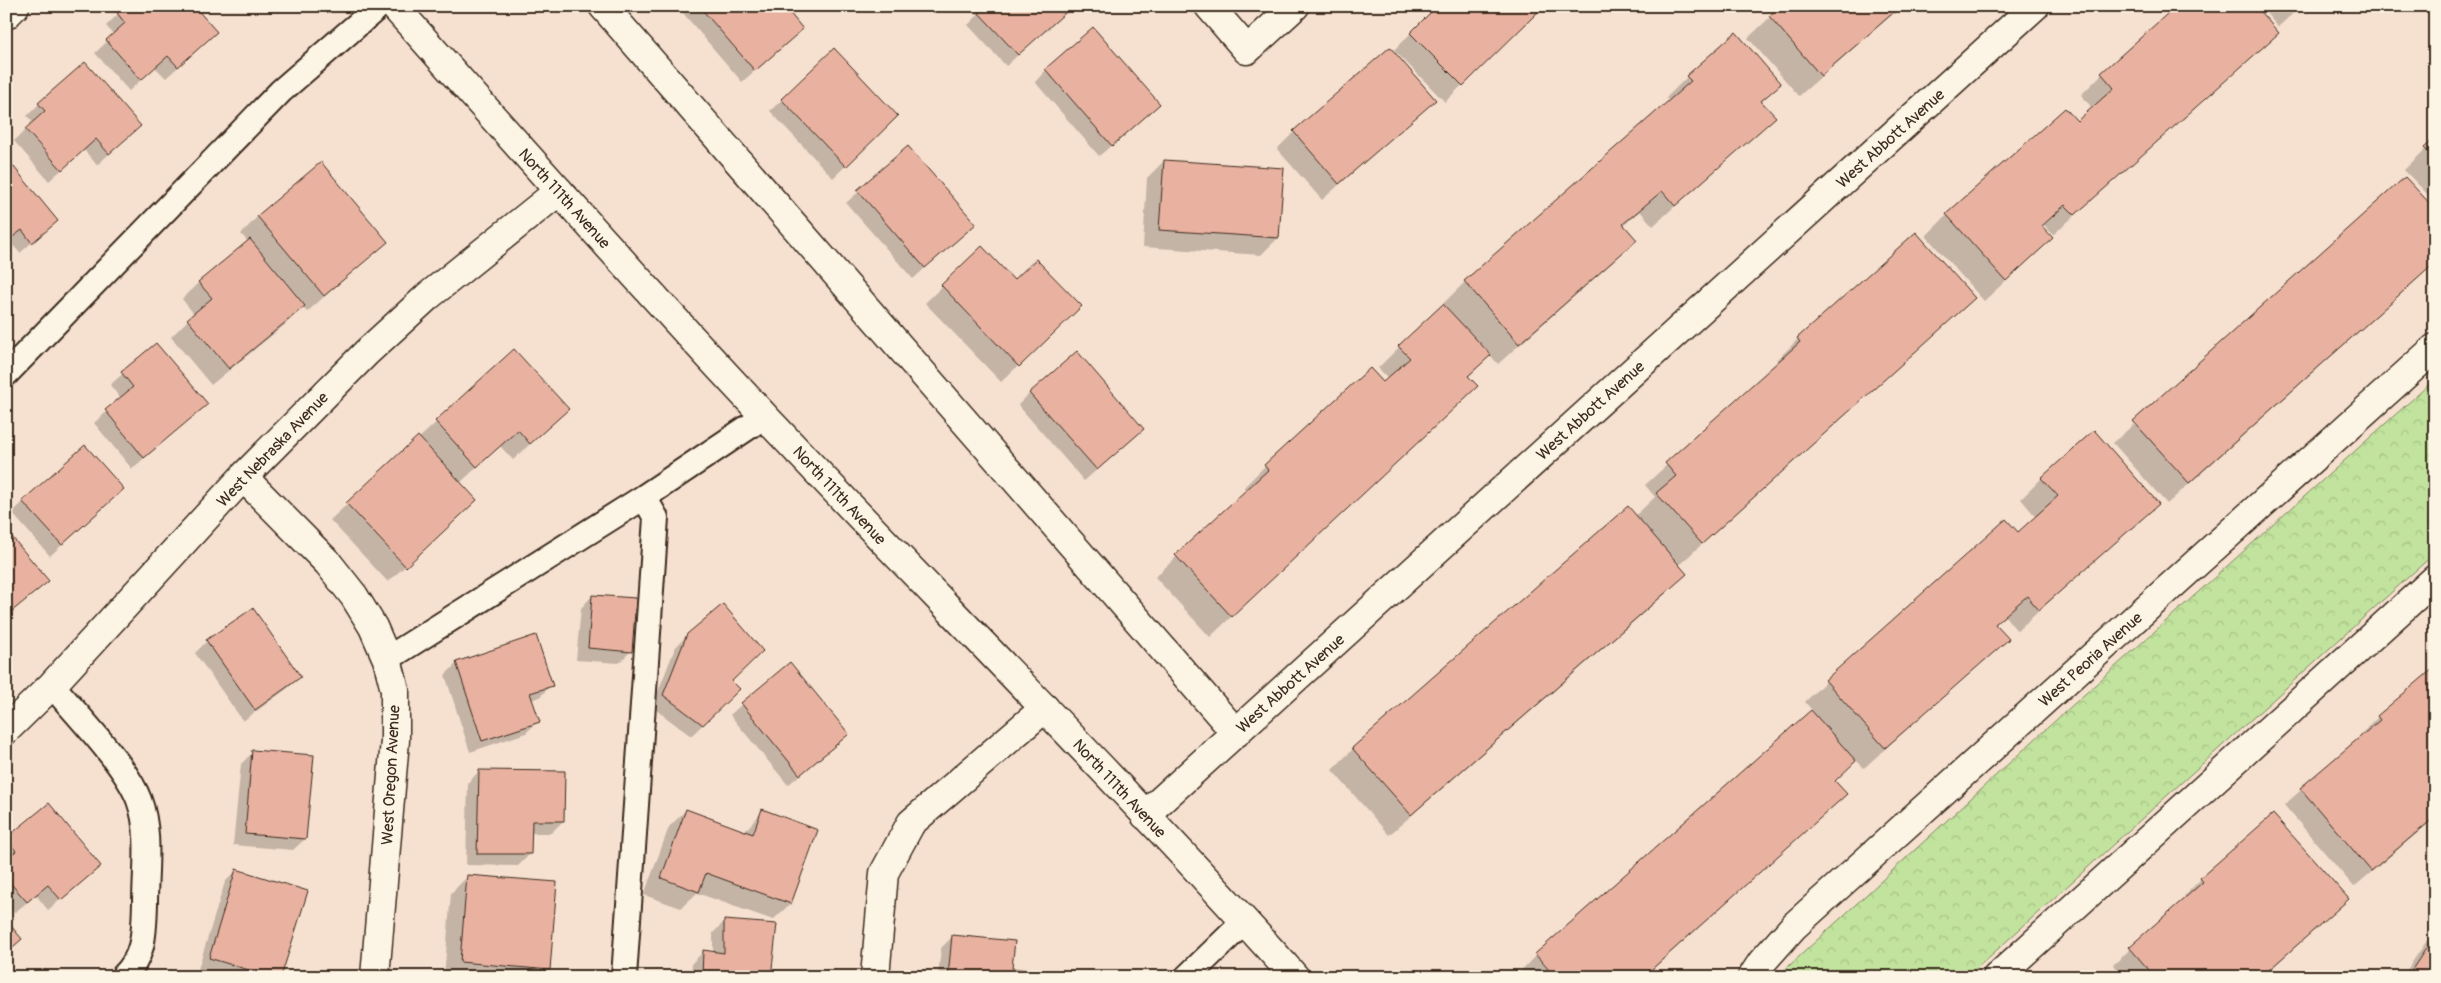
<svg xmlns="http://www.w3.org/2000/svg" width="2441" height="983" viewBox="0 0 2441 983" font-family="Pangolin,sans-serif">
  <style>
    .forest { fill: url(#forest-crowns); stroke: #7e865e }
    .shadow { fill: #0003 }
    .building { fill: #e9b2a0; stroke: #3b2a1e }
    .lines { fill: none; stroke-linecap: round; stroke-linejoin: round }
    .service-casing { stroke: #3b2a1e; stroke-width: 28 }
    .minor-casing { stroke: #3b2a1e; stroke-width: 31 }
    .tertiary-casing { stroke: #3b2a1e; stroke-width: 31 }
    .service { stroke: #fcf5e5; stroke-width: 24 }
    .minor { stroke: #fcf5e5; stroke-width: 28 }
    .tertiary { stroke: #fcf5e5; stroke-width: 28 }
    .labels { text-anchor: middle; stroke-width: 4; stroke-linejoin: round; paint-order: stroke }
    .street-label { font-size: 16px; fill: #3b2a1e; stroke: #fcf5e5 }
  </style>
  <defs>
    <pattern id="forest-crowns" width="20" height="18" patternUnits="userSpaceOnUse" patternTransform="scale(1.25)"><rect width="20" height="18" fill="#c1e39d"/><path d="M2 6a3 3 0 1 1 6 0M12 15a3 3 0 1 1 6 0" fill="none" stroke="#a7c387"/></pattern>
  </defs>
  <rect width="100%" height="100%" fill="#f6e1d0"/>
  <filter id="ink" filterUnits="userSpaceOnUse"><feTurbulence type="fractalNoise" baseFrequency=".02" numOctaves="2"/><feDisplacementMap in="SourceGraphic" scale="10" xChannelSelector="R" yChannelSelector="G"/><feConvolveMatrix kernelMatrix="1 2 1 2 8 2 1 2 1" color-interpolation-filters="sRGB"/></filter>
  <g filter="url(#ink)">
    <path class="forest" d="M2435,379V553L2394,590L1967,977H1777L2045,730Z"/>
    <path class="shadow" d="M677,6H782L790,40L742,82Z
      M970,6H1072L1006,66L968,25L978,15Z
      M1438,6H1542L1445,102L1394,50Z
      M1782,6H1902L1799,96L1748,38Z
      M2260,6H2301L2278,27Z
      M118,14L204,44L166,78L155,67L129,91L95,53L114,35L106,26Z
      M2277,33L2053,235L2044,225L2041,227L2052,238L1984,301L1926,236L1947,215L2077,123L2093,109L2081,95L2102,74Z
      M834,50L885,128L833,178L770,111Z
      M1046,70L1147,115L1099,156L1035,82Z
      M1687,77L1779,84L1761,102L1774,117L1653,226L1640,211L1623,226L1636,240L1614,261L1498,364L1490,355L1468,377L1476,386L1210,637L1155,577L1247,491L1244,487L1265,466L1389,379L1378,368L1465,282L1670,102L1666,98Z
      M1434,100L1322,200L1277,149L1294,132Z
      M39,104L140,126L97,165L84,150L49,181L14,141L34,123L27,116Z
      M2435,140V202L2404,170Z
      M908,148L974,224L913,279L846,203Z
      M1164,161L1278,238L1261,255L1143,247L1147,178Z
      M321,164L386,242L307,312L302,307L287,323L211,385L171,337L194,314L182,299L199,282L248,242L241,234L257,217Z
      M6,165L56,221L20,253L9,241L6,243Z
      M2405,179L2435,211V263L2167,504L2113,443Z
      M982,248L1014,282L1063,323L1001,382L925,303Z
      M1973,298L1678,566L1685,574L1664,595L1389,835L1332,770L1353,749L1635,516L1655,497L1645,485L1779,363L1777,360L1798,339Z
      M156,344L206,404L132,469L94,423L121,399L110,385Z
      M514,351L567,409L513,460L500,446L460,483L458,517L388,582L330,520Z
      M1030,393L1131,440L1084,481L1018,405Z
      M2042,478L2157,503L2017,631L2005,616L1995,625L2007,639L1864,768L1856,760L1834,782L1846,794L1644,977H1515L1536,955L1812,710L1805,702L1826,681L2006,521L2018,534L2036,517L2021,499Z
      M111,500L50,556L12,513L23,502Z
      M6,532L47,581L6,617Z
      M592,596L631,651L619,663L576,660L581,608Z
      M687,635L731,681L727,701L691,736L652,707L675,648Z
      M207,641L300,677L288,688L243,721L195,653Z
      M457,663L551,685L540,697L531,700L538,721L526,733L470,752L445,675Z
      M2435,669V818L2354,887L2284,805L2363,736L2361,734L2378,717Z
      M742,704L848,734L788,785L730,715Z
      M253,752L305,839L293,850L233,845L241,764Z
      M479,771L563,821L551,833H530V854L518,866L466,865L468,783Z
      M48,805L88,877L48,910L36,895L14,913L6,903V840Z
      M686,810L744,832L763,811L790,904L773,920L697,893L681,908L644,895L669,827Z
      M237,870L280,977H222L198,969L225,882Z
      M468,876L549,969L541,977H444L451,893Z
      M2201,879L2348,899L2262,977H2123L2113,965L2186,898L2184,896Z
      M725,921L770,977H691L692,963L703,952L713,953V933Z
      M2435,933V977H2402L2426,942Z
      M953,936L1011,969L1035,977H938L941,948Z"/>
    <path class="building" d="M125,6H194L217,32L178,67L168,56L141,80L106,40L125,23L117,13Z
      M699,6H784L803,29L755,71Z
      M987,6H1073L1018,55L979,13Z
      M1437,6H1544L1463,86L1410,33Z
      M1780,6H1901L1821,76L1769,16Z
      M2176,6H2255L2279,33L2075,215L2065,205L2042,226L2053,238L2006,281L1946,214L2065,108L2077,121L2114,88L2101,73Z
      M1093,27L1160,104L1112,146L1045,69Z
      M1736,32L1781,84L1761,101L1776,117L1675,206L1662,191L1623,224L1637,240L1519,344L1464,281L1691,81L1686,76Z
      M1390,47L1436,100L1339,184L1293,131Z
      M834,48L898,116L846,167L781,99Z
      M85,62L141,126L109,154L96,139L62,170L25,129L45,111L38,103Z
      M2435,138V159L2424,148Z
      M908,146L976,224L925,268L857,190Z
      M1164,160L1284,168L1279,238L1159,230Z
      M9,161L58,221L32,243L22,230L6,242V163Z
      M321,162L388,242L324,296L257,216Z
      M2405,177L2435,209V263L2189,483L2133,421Z
      M1916,232L1975,298L1702,544L1656,493L1676,476L1665,463L1800,342L1797,338Z
      M250,239L305,306L229,369L187,319L212,298L198,282Z
      M982,246L1014,280L1036,259L1082,306L1019,367L941,285Z
      M1443,304L1491,355L1468,376L1478,386L1232,617L1175,555L1268,470L1264,465L1370,368L1383,382L1410,358L1398,346Z
      M156,343L208,404L144,458L105,410L133,387L121,372Z
      M514,349L569,409L530,444L518,430L477,467L435,421Z
      M1077,351L1144,429L1097,470L1029,393Z
      M2094,430L2159,504L2039,610L2027,596L1995,624L2009,639L1885,748L1825,680L2006,519L2018,532L2058,496L2041,478Z
      M418,436L477,500L406,567L346,503Z
      M85,445L124,489L62,545L22,501Z
      M1628,506L1687,574L1411,815L1352,748Z
      M6,530L49,581L6,616Z
      M592,595L636,598L632,652L588,648Z
      M723,604L763,651L732,681L740,689L703,725L663,695L687,634Z
      M253,608L301,677L255,710L206,640Z
      M536,635L553,686L530,693L540,722L482,741L456,662Z
      M790,662L849,734L800,775L741,703Z
      M2435,667V817L2371,871L2300,788L2380,720L2377,716Z
      M1811,710L1856,761L1835,781L1847,794L1643,977H1555L1535,954Z
      M252,750L314,755L306,839L245,834Z
      M479,770L565,771L564,821H532L531,854H477Z
      M49,803L101,866L61,900L48,885L27,902L6,878V859L16,851L6,838Z
      M686,809L753,834L762,809L818,830L791,904L706,873L699,892L661,878Z
      M2273,814L2349,899L2261,977H2155L2129,947L2203,882L2200,878Z
      M236,869L308,891L281,977H272L209,958Z
      M467,875L557,882L550,970L460,962Z
      M6,920L22,939L6,953Z
      M724,920L777,924L771,977H702L703,950L724,953Z
      M952,935L1015,941L1012,968L1037,971V977H948Z
      M2435,935V977H2407Z"/>
    <g class="lines">
      <defs>
        <path id="service" d="M6,374L281,91L379,6
          M387,659L644,497L765,416
          M52,685C77,715 126,765 139,800C151,832 145,870 145,903C144,931 145,956 123,977
          M624,977L656,518L644,497
          M1187,977L1245,921"/>
        <path id="minor" d="M603,6L1236,733
          M1209,6L1247,50L1295,6
          M6,15L15,6
          M243,477L328,563L354,596L373,627L387,659L395,690V740L375,977
          M6,730L52,685L243,477L367,352L427,297L559,191
          M1145,815L2035,6
          M875,977L884,873L911,823L1045,708"/>
        <path id="tertiary" d="M394,6C518,145 641,285 769,421C944,606 1125,787 1295,977
          M1752,977L1762,962L1794,926L2435,348
          M1997,977L2435,579"/>
      </defs>
      <use href="#service" class="service-casing"/>
      <use href="#minor" class="minor-casing"/>
      <use href="#tertiary" class="tertiary-casing"/>
      <use href="#service" class="service"/>
      <use href="#minor" class="minor"/>
      <use href="#tertiary" class="tertiary"/>
    </g>
  </g>
  <g class="labels">
    <g class="street-label">
      <text transform="translate(1890 138) rotate(-42)" y="6">West Abbott Avenue</text>
      <text transform="translate(565 198) rotate(48)" y="6">North 111th Avenue</text>
      <text transform="translate(1590 410) rotate(-42)" y="6">West Abbott Avenue</text>
      <text transform="translate(272 449) rotate(-46)" y="6">West Nebraska Avenue</text>
      <text transform="translate(840 495) rotate(47)" y="6">North 111th Avenue</text>
      <text transform="translate(2090 659) rotate(-42)" y="6">West Peoria Avenue</text>
      <text transform="translate(1290 683) rotate(-42)" y="6">West Abbott Avenue</text>
      <text transform="translate(390 775) rotate(-87)" y="6">West Oregon Avenue</text>
      <text transform="translate(1120 788) rotate(47)" y="6">North 111th Avenue</text>
    </g>
  </g>
  <rect width="2441" height="983" fill="none" stroke="#fcf5e5" stroke-width="25"/>
  <rect x="12" y="12" width="2416" height="958" fill="none" stroke="#3b2a1e" stroke-width="2" filter="url(#ink)"/>
</svg>
